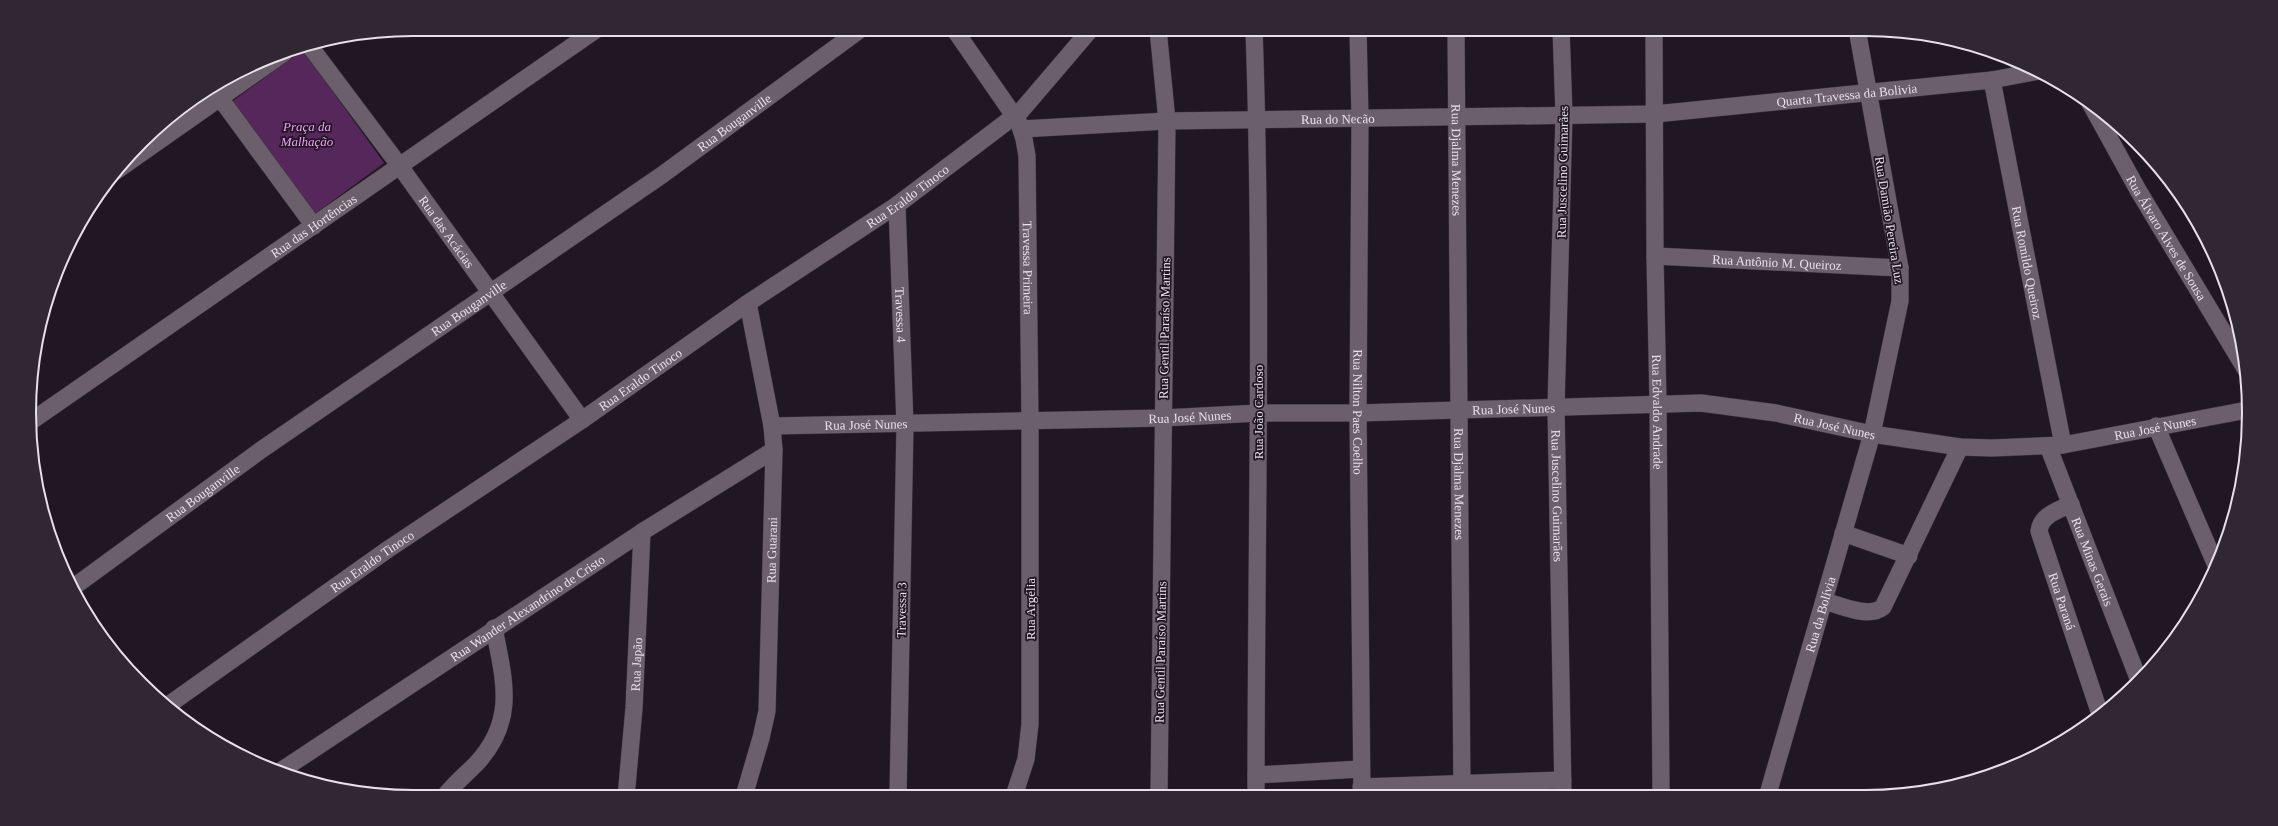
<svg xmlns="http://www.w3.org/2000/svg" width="2278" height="826" viewBox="0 0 2278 826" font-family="'Times New Roman',serif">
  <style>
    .green { fill: #56275b }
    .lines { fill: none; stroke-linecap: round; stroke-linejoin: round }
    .minor-casing { stroke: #3b343c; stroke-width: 18 }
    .minor { stroke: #6b5f6c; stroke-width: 17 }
    .labels { text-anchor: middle; stroke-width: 3.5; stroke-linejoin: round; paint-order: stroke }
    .street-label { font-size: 13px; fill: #e7e0e8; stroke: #211722 }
    .park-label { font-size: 13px; font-style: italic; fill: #f69fff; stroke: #211722 }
    .rim { fill: none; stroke: #e7e0e8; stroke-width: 2 }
  </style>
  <rect width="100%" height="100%" fill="#211722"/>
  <path class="green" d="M303,50L384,163L312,216L230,103Z"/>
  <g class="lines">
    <defs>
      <g id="minor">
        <path id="s1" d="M954,29L1019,123L1024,139L1027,156L1030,421V724L1026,759L1014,796"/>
        <path d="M1158,29L1167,121L1159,795"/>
        <path d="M1254,29C1263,284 1256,540 1256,795"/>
        <path id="s2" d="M1358,29L1360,118L1358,413L1362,795"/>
        <path id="s3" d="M1456,29L1462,795"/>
        <path id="s4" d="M1561,29L1564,115L1556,407L1563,794"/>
        <path id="s5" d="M1654,29L1655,256L1658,402L1661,794"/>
        <path id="s6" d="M309,45L399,165L582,420"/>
        <path id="s7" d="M1992,80L2063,445"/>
        <path d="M220,98L314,226"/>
        <path id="s8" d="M2090,103L2138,190L2246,370"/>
        <path id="s9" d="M1021,129L1167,121L1655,114L1992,80L2039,71"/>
        <path d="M116,171L284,53"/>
        <path id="s10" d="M897,205L905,425L898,796"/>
        <path id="s11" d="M1655,256L1900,268"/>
        <path id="s12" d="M30,422L597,29"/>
        <path id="s13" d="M772,426L1163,418L1259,413H1358L1701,403L1776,413L1872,434L1960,447L1992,448L2063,445L2247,410"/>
        <path d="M2156,426L2215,563"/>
        <path id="s14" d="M2048,446L2138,678"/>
        <path id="s15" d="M2071,504C2057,511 2041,515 2039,531L2100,714"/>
        <path d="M1843,533L1909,556"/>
        <path id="s16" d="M75,586L261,450L662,175L861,29"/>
        <path d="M1824,601C1840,605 1869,619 1883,607L1960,447"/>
        <path id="s17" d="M167,706L387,550L582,420L748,303L897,205L1021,111L1091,29"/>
        <path id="s18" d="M282,770L642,532L774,450"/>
        <path d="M1256,775L1361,769"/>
        <path d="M1361,787L1563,780"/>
        <path id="s19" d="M1768,794L1872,434L1900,301V268L1857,29"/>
        <path id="s20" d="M744,796L761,738L767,711L774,450L772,426L748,303"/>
        <path d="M444,797C453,785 465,775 476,764C517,720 504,680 494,628"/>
        <path id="s21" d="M626,797L634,708L642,532"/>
      </g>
    </defs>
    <use href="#minor" class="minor-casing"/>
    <use href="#minor" class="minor"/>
  </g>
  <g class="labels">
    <g class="street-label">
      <text dy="5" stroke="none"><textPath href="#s9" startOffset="827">Quarta Travessa da Bolivia</textPath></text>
      <text dy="5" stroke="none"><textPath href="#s9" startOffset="317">Rua do Necão</textPath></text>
      <text dy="5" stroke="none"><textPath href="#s16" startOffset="806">Rua Bouganville</textPath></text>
      <text dy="5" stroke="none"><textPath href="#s3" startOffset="131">Rua Djalma Menezes</textPath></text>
      <text transform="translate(1562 172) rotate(-89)" y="5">Rua Juscelino Guimarães</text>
      <text dy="5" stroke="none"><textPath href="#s17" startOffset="899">Rua Eraldo Tinoco</textPath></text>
      <text transform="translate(1890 220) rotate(81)" y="5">Rua Damião Pereira Luz</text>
      <text dy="5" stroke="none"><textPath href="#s12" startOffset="345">Rua das Hortências</textPath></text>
      <text dy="5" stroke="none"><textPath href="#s6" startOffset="232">Rua das Acácias</textPath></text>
      <text dy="5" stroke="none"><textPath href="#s8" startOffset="155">Rua Álvaro Alves de Sousa</textPath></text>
      <text dy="5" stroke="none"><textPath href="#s11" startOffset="122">Rua Antônio M. Queiroz</textPath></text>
      <text dy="5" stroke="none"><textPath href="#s7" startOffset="186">Rua Romildo Queiroz</textPath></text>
      <text dy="5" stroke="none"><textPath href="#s1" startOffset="260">Travessa Primeira</textPath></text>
      <text dy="5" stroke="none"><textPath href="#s16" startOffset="482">Rua Bouganville</textPath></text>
      <text dy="5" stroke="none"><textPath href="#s10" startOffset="110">Travessa 4</textPath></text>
      <text transform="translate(1164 328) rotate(-89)" y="5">Rua Gentil Paraíso Martins</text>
      <text dy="5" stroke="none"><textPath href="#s17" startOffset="575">Rua Eraldo Tinoco</textPath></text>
      <text dy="5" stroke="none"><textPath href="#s13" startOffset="742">Rua José Nunes</textPath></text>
      <text transform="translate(1258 412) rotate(-90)" y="5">Rua João Cardoso</text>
      <text dy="5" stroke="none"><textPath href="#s2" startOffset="383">Rua Nilton Paes Coelho</textPath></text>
      <text dy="5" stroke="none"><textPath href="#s5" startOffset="383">Rua Edvaldo Andrade</textPath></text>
      <text dy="5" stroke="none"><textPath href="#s13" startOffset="418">Rua José Nunes</textPath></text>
      <text dy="5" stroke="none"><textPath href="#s13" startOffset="94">Rua José Nunes</textPath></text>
      <text dy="5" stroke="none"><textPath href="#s13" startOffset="1065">Rua José Nunes</textPath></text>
      <text dy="5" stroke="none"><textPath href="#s13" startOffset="1389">Rua José Nunes</textPath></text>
      <text dy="5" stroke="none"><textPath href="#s3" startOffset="455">Rua Djalma Menezes</textPath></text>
      <text dy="5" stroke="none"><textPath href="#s16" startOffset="158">Rua Bouganville</textPath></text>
      <text dy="5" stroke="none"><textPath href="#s4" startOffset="467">Rua Juscelino Guimarães</textPath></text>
      <text dy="5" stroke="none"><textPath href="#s20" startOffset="249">Rua Guarani</textPath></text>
      <text dy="5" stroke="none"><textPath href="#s17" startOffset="251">Rua Eraldo Tinoco</textPath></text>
      <text dy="5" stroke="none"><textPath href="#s14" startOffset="124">Rua Minas Gerais</textPath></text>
      <text dy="5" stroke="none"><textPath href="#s15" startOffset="118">Rua Paraná</textPath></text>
      <text dy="5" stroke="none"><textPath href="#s18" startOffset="294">Rua Wander Alexandrino de Cristo</textPath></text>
      <text transform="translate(1030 609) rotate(-90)" y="5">Rua Argélia</text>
      <text transform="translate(901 610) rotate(-89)" y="5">Travessa 3</text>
      <text dy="5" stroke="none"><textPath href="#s19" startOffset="187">Rua da Bolívia</textPath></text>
      <text transform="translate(1160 652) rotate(-89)" y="5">Rua Gentil Paraíso Martins</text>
      <text dy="5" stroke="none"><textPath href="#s21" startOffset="133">Rua Japão</textPath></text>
    </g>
    <g class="park-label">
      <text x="307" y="131">Praça da<tspan x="307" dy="15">Malhação</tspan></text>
    </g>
  </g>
  <path d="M0 0H2278V826H0ZM413 36H1865A377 377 0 0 1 2242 413V413A377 377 0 0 1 1865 790H413A377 377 0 0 1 36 413V413A377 377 0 0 1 413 36Z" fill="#312732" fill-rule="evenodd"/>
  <path class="rim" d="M413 36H1865A377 377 0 0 1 2242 413V413A377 377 0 0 1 1865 790H413A377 377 0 0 1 36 413V413A377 377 0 0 1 413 36Z"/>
</svg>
